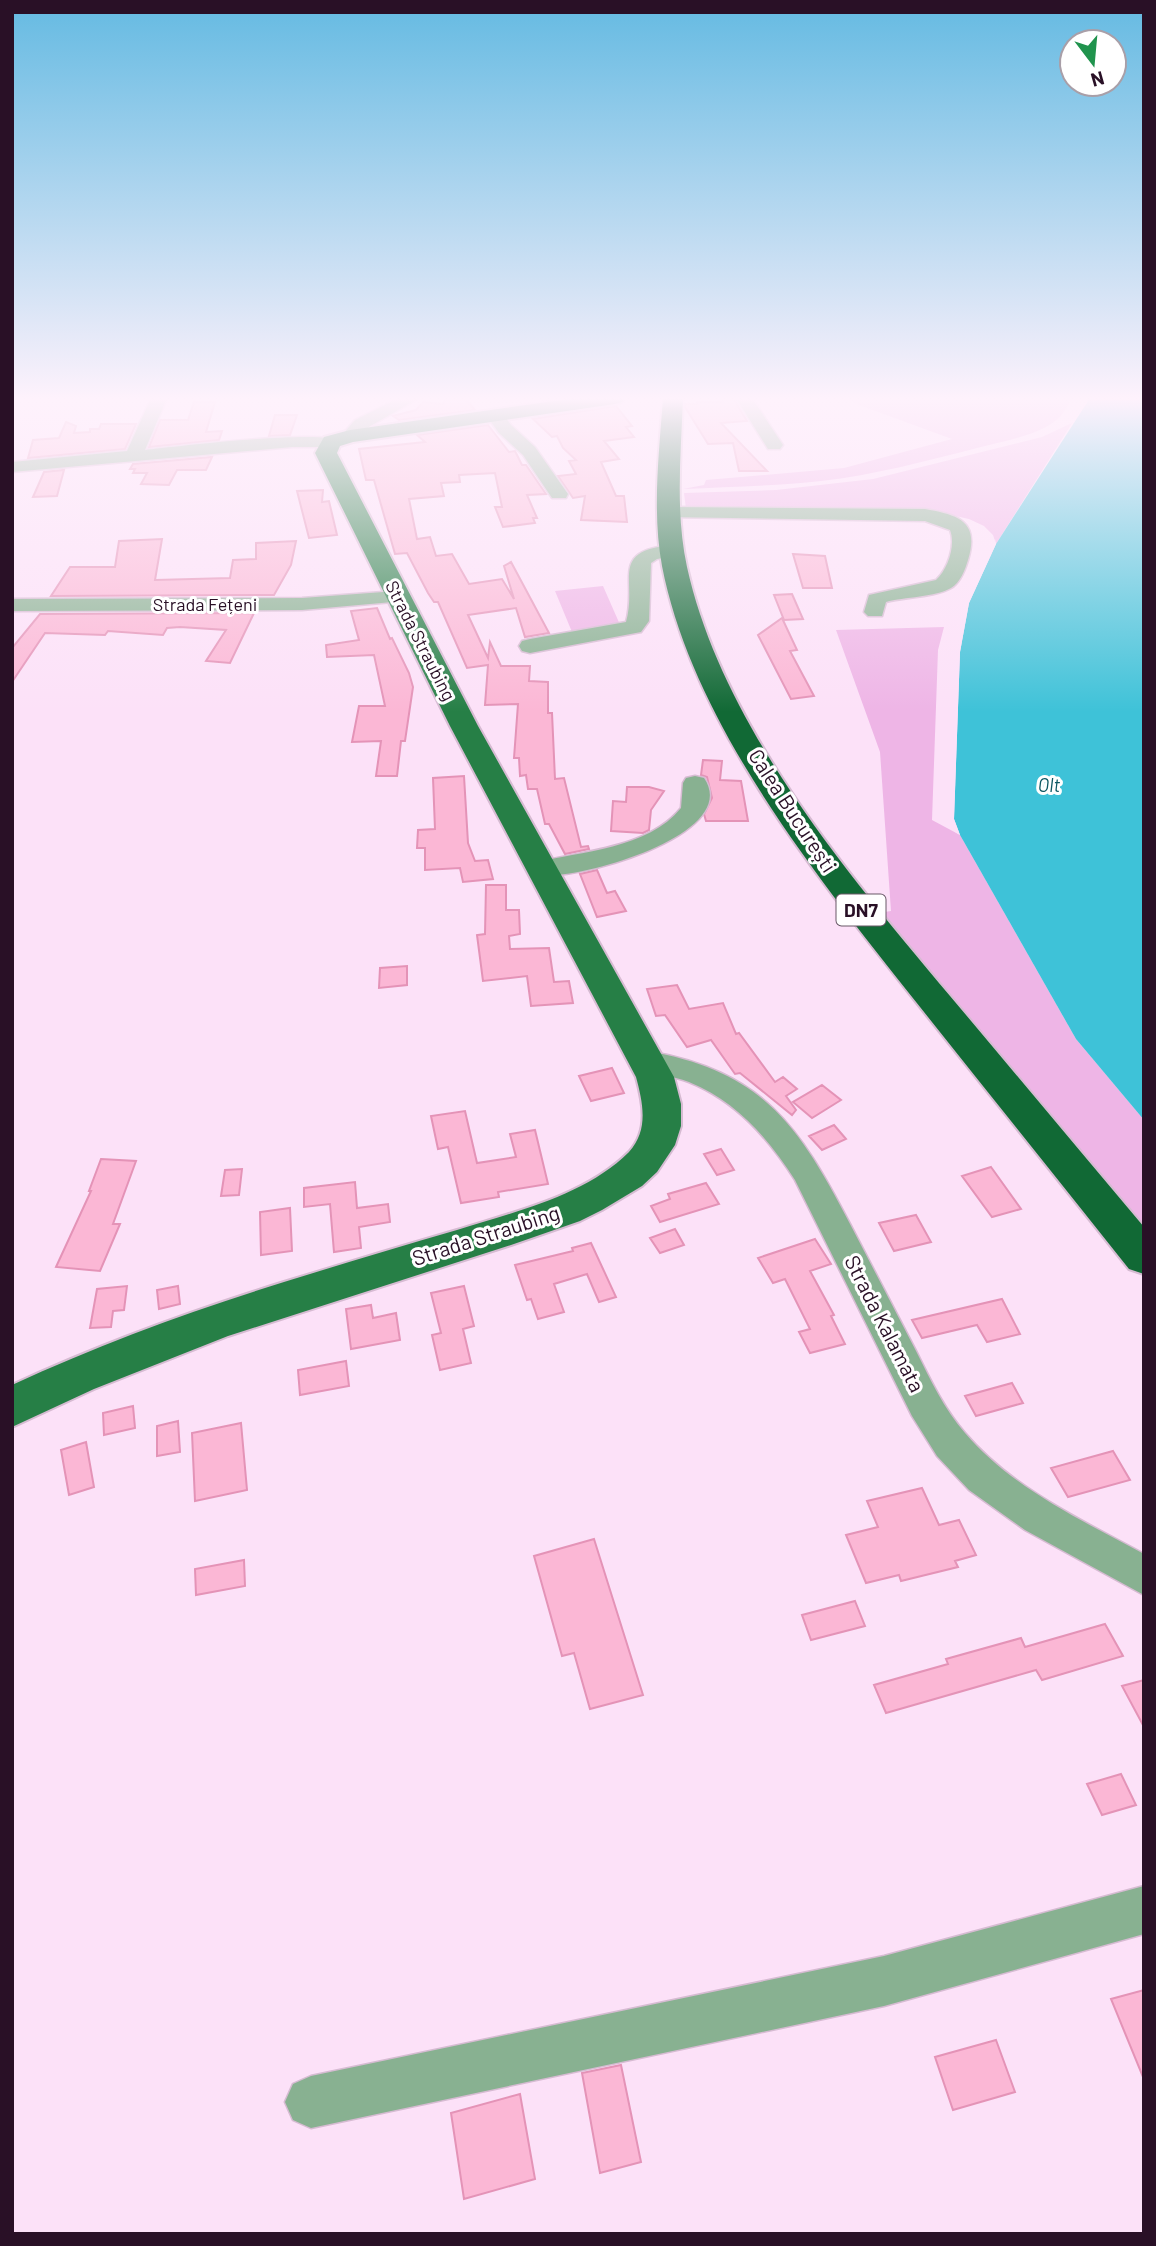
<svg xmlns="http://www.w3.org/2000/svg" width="1156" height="2246" viewBox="0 0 1156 2246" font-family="Barlow,sans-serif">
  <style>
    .green { fill: #eeb5e6 }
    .water { fill: #3ec2d8 }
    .pier { fill: #fce1f8 }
    .building { fill: #fbb7d5; stroke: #e493b7; stroke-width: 2 }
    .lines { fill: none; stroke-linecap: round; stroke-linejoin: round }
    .minor-casing { stroke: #d6bbd2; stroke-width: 3 }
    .major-casing { stroke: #d6bbd2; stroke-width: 4 }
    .highway-casing { stroke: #d6bbd2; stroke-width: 4 }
    .minor { fill: #88b191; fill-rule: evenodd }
    .major { fill: #267f46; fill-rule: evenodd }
    .highway { fill: #116935; fill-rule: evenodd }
    .labels { text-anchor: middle; stroke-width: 6; stroke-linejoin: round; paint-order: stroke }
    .far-street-label { font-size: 18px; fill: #291026; stroke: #fff }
    .far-water-label { font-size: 19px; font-style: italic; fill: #0c5863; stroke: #fff }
    .shield { fill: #fff; stroke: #695867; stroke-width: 2 }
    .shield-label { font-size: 19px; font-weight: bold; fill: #291026 }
    .street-label { font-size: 21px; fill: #291026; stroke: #fff }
  </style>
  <rect width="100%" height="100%" fill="#fce1f8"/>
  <path class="green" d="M846,398H1071C1067,411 1057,422 1044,428C1024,438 999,442 977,448C926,461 874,475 821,481C775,486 729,487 683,489L704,485L706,480L844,468L952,439L859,405Z
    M1072,423L996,544L993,535L984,526L969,519L924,509L716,507L694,511L686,509L684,493L776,490L873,479L1042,437Z
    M603,586L621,627L572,632L555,591Z
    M944,627L938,650L932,820L960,835L1076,1039L1144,1120V1235L878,913L891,911L880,752L836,630Z"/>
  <path class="water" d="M1090,398H1144V1120L1076,1039L960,835L954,819L960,652L969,603L996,544Z"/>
  <path class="pier" d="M995,539L996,544L969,603L960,652L954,819L960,835L955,832L950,819L957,651L966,602Z"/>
  <path class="building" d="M446,398H465L475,410L399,420L393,416L416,410L423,402L443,404Z
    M720,398H733L747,421L721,423L767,471H739L733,443L708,444L685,407V404H697V402H723Z
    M194,402H215L206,432L222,431L219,440L149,447L160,420H188Z
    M616,406L632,426L626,427L634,437L604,441L619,459L601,462L616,496H624L627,522L581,520L585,496L573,498L558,476L576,474L569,461L576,460L563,448L557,436L552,437L533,419Z
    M275,415H297L290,435L269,436Z
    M66,422L76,426L74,433L90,432V429H99L101,424H136L125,449L28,458L33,440L59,438Z
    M488,425L509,452L515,451L522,465H526L546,494L527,495L537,518H533L535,523L503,527L495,507H502L495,473L459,475L460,482L441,483L444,496L409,499L417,539L430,537L436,556L452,554L469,584L502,579L514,599L504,566L511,562L549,633L525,637L516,608L468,615L488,658L490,642L501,666H530L529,681L548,682V713H552L555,779L564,778L581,847L588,846L589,849L565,854L549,824H545L537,789H528L526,775L520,776L519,758H514L518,704L485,705L488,665L467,668L438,602H434L428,593L407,553L395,554L374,480H366L359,449L425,442L417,435Z
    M212,457L206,470H177L169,485L141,484L147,473H133L135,469H130L133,464Z
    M64,470L57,496L33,497L44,472Z
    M323,490L322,502L329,501L337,535L309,538L297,491Z
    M162,539L155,580L230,578L233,560L256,559V543L296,541L291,565L274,595L51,596L70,567H115L119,541Z
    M793,554L825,556L832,588H803Z
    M792,594L803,619L784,620L774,595Z
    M377,608L390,639L392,638L409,673L413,687L405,741H401L397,776H376L381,741L352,742L359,706H385L374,655L327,657L326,645L359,640L351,611Z
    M254,613L230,663L206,661L226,630L180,627L167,628L163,635L108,631L105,635L45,633L12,682V648L40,614Z
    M782,618L797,650L790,651L814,696L791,699L758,635Z
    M703,760L722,761L720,780L741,781L748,821H706L704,814L712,798L707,777L701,775Z
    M464,776L468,843L475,861L488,860L493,879L463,882L460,868L425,870V848H417L418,830L435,829L433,778Z
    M627,787H649L664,791L651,810L649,830L643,833L611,831L613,801L626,802Z
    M597,870L607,893L615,891L626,911L597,917L580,874Z
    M486,885H506V910H519L520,934L509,936L510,949L549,948L554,982L569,981L573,1003L531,1006L527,976L483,981L477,935L485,934Z
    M407,966V985L379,988L380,968Z
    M677,985L689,1009L723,1003L736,1034L739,1033L775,1082L783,1077L797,1089L786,1096L796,1110L792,1115L740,1073L735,1074L711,1040L687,1047L665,1015L656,1016L647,989Z
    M612,1068L624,1093L591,1101L579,1076Z
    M822,1085L841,1100L812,1118L793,1102Z
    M465,1111L477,1163L516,1157L510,1134L535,1130L548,1184L498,1192L499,1197L461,1203L448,1147L438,1149L431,1116Z
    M834,1125L846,1139L822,1150L809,1136Z
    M721,1149L734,1170L717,1175L704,1154Z
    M101,1159L136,1161L113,1224H120L100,1271L56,1267L91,1191H89Z
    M991,1167L1021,1209L992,1217L962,1176Z
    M242,1169L239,1195L221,1196L225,1170Z
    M355,1182L357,1208L388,1204L390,1222L359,1227L361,1248L334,1252L330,1204L304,1207V1188Z
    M706,1183L719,1204L660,1222L651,1206L670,1199L668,1194Z
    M290,1208L292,1251L261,1255L260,1212Z
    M916,1215L931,1242L894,1251L879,1223Z
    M675,1229L684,1245L660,1253L650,1238Z
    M815,1239L831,1264L810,1271L834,1315L831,1316L845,1344L810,1353L799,1332L810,1329L785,1279L773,1283L758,1258Z
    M591,1243L616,1297L599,1302L587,1274L554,1284L564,1312L538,1319L531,1299L527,1300L515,1265L573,1251L572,1248Z
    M127,1286L124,1310L113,1311L111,1327L90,1328L97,1289Z
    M178,1286L180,1304L159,1309L157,1290Z
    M464,1286L474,1326L463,1329L471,1363L440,1370L432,1335L441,1333L431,1293Z
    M1002,1299L1020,1334L987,1342L977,1325L922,1338L912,1320Z
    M371,1305L373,1318L396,1313L400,1340L351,1349L346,1309Z
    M346,1361L349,1386L300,1395L298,1370Z
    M1012,1383L1023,1403L976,1416L965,1396Z
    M133,1406L135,1428L104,1435L103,1413Z
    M178,1421L180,1452L157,1456V1426Z
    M241,1423L247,1490L195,1501L192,1433Z
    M86,1442L94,1487L69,1495L61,1450Z
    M1113,1451L1130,1480L1068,1497L1051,1468Z
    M922,1488L939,1525L959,1520L976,1555L955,1561L958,1567L901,1581L899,1575L866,1583L846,1535L878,1527L867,1501Z
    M594,1539L643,1695L590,1709L574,1653L562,1656L534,1556Z
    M244,1560L245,1586L196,1595L195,1569Z
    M855,1601L865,1626L811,1640L802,1615Z
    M1105,1624L1123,1656L1042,1680L1036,1670L886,1713L874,1685L948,1664L946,1659L1021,1638L1025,1647Z
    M1144,1680V1727L1122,1686Z
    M1121,1774L1136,1805L1102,1815L1087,1784Z
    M1144,1990V2077H1143L1111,1999Z
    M996,2040L1015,2092L953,2110L935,2057Z
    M621,2065L641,2162L600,2173L582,2073Z
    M520,2094L535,2179L464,2199L451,2113Z"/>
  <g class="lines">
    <defs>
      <path id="minor" d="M151,398H167L145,450C173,447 328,428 341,442L332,447H292L12,472V462L127,451Z
        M399,398H419L367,428L356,440H344L341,436L355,420Z
        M736,398H752L783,445L780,449H768Z
        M495,410L501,411L511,425L535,447L568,494L566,498H552L523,455L499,433L486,415Z
        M669,507L925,509C958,515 980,521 968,560C965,570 960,583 951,588C936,597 904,597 886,602L882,616H868L864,612L869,595L936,580C948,569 956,545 950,530L925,521L662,517L659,513L662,509Z
        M672,545L679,547L682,551L679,555L657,559L651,563L649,621L641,632L530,653L522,651L519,646L522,641L530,639L626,622C638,580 608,551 672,545Z
        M397,591L404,593L407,597L404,601L302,610L12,611V599L302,598Z
        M695,776L704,778C744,836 568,883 534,875L530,869L534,863C581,851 648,849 681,808L683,783L686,778Z
        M647,1051C763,1071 799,1126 850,1224C872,1266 894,1309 916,1351C930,1379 944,1409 965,1433C1012,1488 1081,1520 1144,1554V1595L1025,1530L969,1490L937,1456L912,1416L795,1180C768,1138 736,1101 689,1082C672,1075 654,1075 636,1070L632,1062L636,1054Z
        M1144,1886V1934L884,2006L311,2128L293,2120L285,2102L293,2084L311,2076L884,1956Z"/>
      <path id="major" d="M575,398H625L622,402L615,404L353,442L340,446L337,453L478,726L674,1077L681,1104V1126L675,1145L657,1172L642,1186L602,1210L580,1221L511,1245L228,1336L94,1389L12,1427V1385C100,1344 191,1311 284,1282C342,1264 399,1247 457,1230C514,1212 585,1196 629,1152C649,1130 643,1103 636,1077L450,726L315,453L324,437L350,430Z"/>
      <path id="highway" d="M663,398H683C681,453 675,512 687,567C722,726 848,874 950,996C1015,1073 1079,1150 1144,1227V1274L1129,1269C1062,1185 995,1101 928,1017C827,889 694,730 662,566C652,512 659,453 663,398Z"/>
    </defs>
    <use href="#minor" class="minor-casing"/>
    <use href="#major" class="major-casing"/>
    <use href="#highway" class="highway-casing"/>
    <use href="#minor" class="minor"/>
    <use href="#major" class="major"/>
    <use href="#highway" class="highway"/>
  </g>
  <linearGradient id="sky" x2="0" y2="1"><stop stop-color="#64bae2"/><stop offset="0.56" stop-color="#fef2fc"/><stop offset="1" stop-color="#fef2fc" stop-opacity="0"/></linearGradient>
  <rect width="1156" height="712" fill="url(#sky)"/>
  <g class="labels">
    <g class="far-street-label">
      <text x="205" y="611">Strada Fețeni</text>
      <text transform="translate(420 641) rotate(63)" y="6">Strada Straubing</text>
    </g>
    <g class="far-water-label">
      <text x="1049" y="792">Olt</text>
    </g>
    <rect class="shield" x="836.5" y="894.5" width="49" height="31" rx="5"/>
    <g class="shield-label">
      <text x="861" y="917">DN7</text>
    </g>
    <g class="street-label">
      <text transform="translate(792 811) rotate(57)" y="7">Calea București</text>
      <text transform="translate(486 1236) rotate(-18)" y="7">Strada Straubing</text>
      <text transform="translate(884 1324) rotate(63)" y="7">Strada Kalamata</text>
    </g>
  </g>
  <rect width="1156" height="2246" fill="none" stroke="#291026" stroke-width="28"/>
  <g transform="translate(1093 63) rotate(164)"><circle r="33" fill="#ffffff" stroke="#a99fa8" stroke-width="2"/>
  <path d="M0-5L12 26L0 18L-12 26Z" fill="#20934d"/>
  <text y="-10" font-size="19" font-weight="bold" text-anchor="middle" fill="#291026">N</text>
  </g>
</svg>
